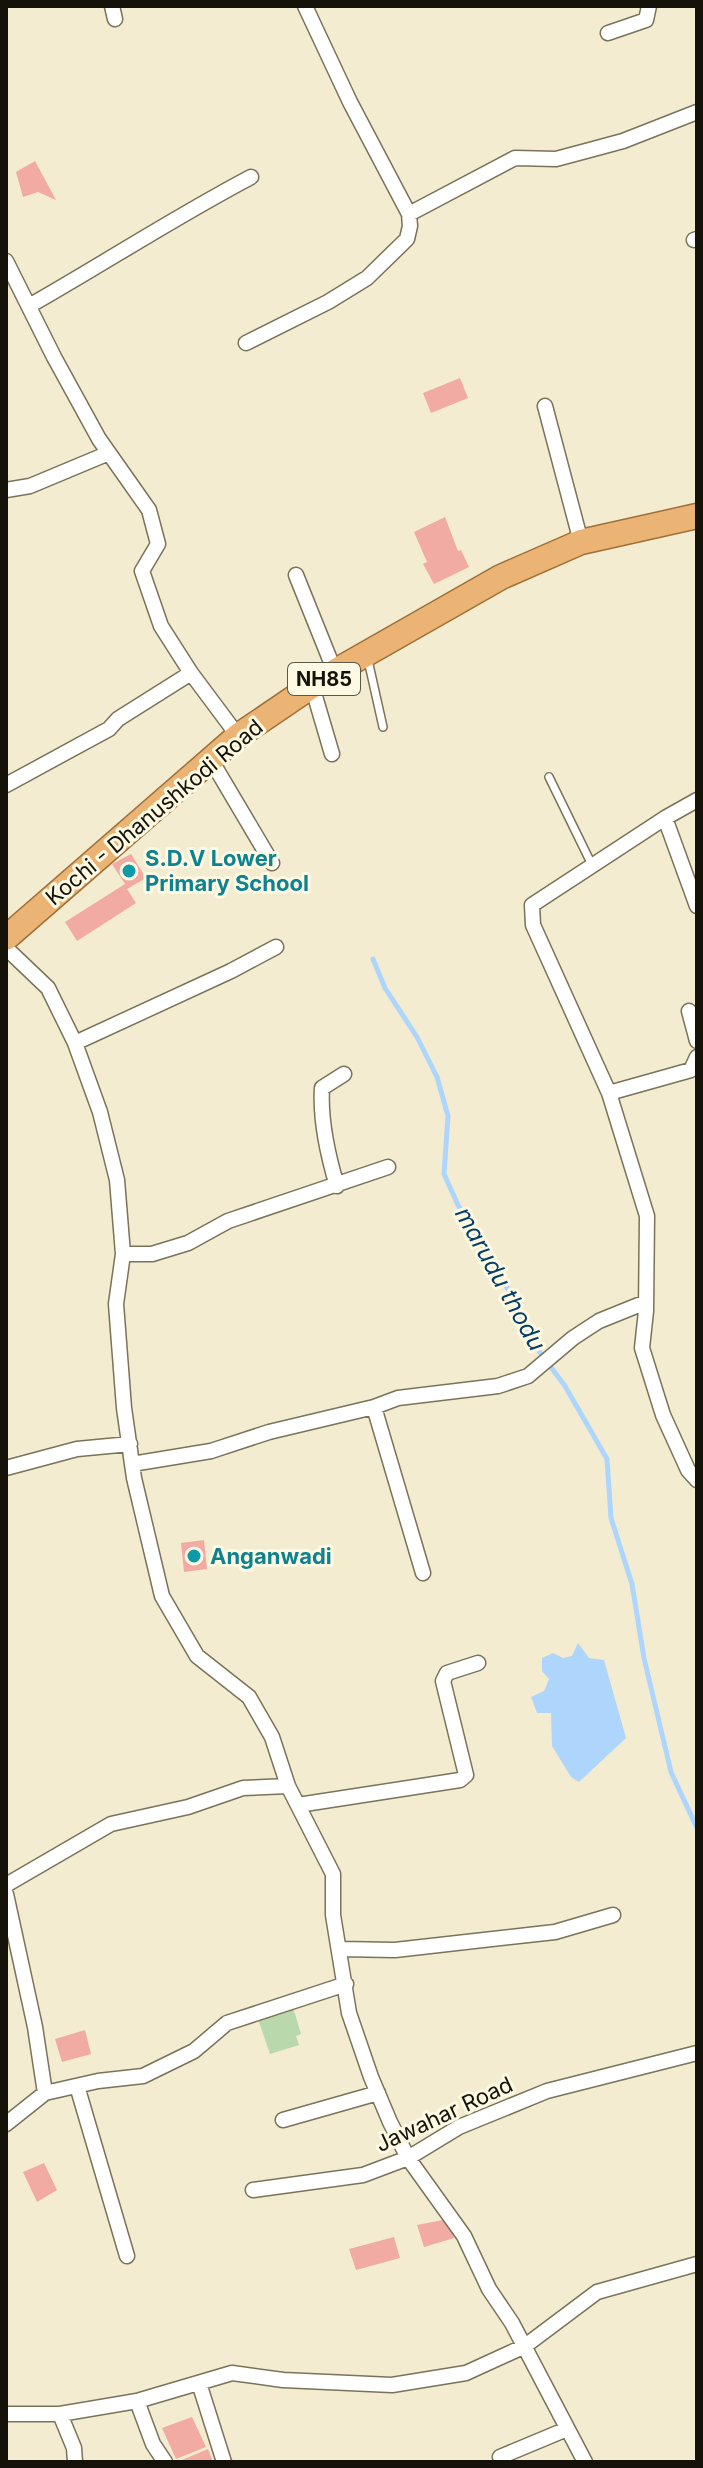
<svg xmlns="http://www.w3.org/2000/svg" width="703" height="2468" viewBox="0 0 703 2468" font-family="Inter,sans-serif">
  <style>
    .green { fill: #b9d8ab }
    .water { fill: #aed6fc }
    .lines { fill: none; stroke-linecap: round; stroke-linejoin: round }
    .stream { stroke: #aed6fc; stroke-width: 5 }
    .building { fill: #f1aba3 }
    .service-casing { stroke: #79735a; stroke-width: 10 }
    .minor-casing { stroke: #79735a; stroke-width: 17 }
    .trunk-casing { stroke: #9e7038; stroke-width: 27 }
    .service { stroke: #fff; stroke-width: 7 }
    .minor { stroke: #fff; stroke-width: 14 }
    .trunk { stroke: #ecb474; stroke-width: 24 }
    .culture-dot { fill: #0f9aa8; stroke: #fef9e3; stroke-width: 3 }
    .labels { text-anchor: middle; stroke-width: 6; stroke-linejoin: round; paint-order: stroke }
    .shield { fill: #fef9e3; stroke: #5b584a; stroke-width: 2 }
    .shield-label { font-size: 20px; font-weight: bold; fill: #151309 }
    .street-label { font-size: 22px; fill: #151309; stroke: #fef9e3 }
    .culture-label { font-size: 22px; font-weight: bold; fill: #0d838f; stroke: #fef9e3; text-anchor: start }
    .water-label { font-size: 24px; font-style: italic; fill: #033d68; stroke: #fef9e3 }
  </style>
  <rect width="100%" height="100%" fill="#f3ecd0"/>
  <path class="green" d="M292,2004L301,2034L296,2036L299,2045L270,2054L257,2016Z"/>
  <path class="water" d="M578,1643L589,1658L604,1660L626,1738L579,1782L571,1777L552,1746L551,1713H537L531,1697L544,1691L549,1679L542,1671V1658L553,1653L563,1658L572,1656Z"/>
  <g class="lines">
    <path class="stream" d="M373,959L385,988L417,1037L437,1077L448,1116L444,1174L458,1205L516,1303L532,1342L565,1386L607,1459L611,1518L632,1584L644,1658L671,1772L697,1828"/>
  </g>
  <path class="building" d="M35,161L56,200L38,192L23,197L16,172Z
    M460,378L468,398L431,413L423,393Z
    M445,517L458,551L461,550L469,567L434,584L423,564L427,562L414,532Z
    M131,854L146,878L127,889L136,903L77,941L65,922L125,884L112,864Z
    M204,1540L207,1569L184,1572L181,1543Z
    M85,2030L91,2054L62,2062L55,2039Z
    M44,2163L57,2190L37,2202L23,2172Z
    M448,2219L454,2238L424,2247L417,2225Z
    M394,2237L400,2258L356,2270L349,2249Z
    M192,2417L206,2447L176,2459L162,2428Z
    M208,2449L213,2462H177Z"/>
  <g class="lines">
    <defs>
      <path id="service" d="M368,660L383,727
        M549,777L592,865"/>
      <path id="minor" d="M112,6L115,19
        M305,6L350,102L409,214
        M608,33L646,20L649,6
        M694,240L697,239
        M6,261L54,357L99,439L149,510L158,544L142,571L161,626L191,673L238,736
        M29,306C103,264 175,217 251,177
        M246,343L328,302L367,278L407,239L410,226L409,214L515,158L556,159L586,151L623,141L697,112
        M545,406L581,542
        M6,490L30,486L109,453
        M296,575L335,672
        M312,686L332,754
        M211,760L272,863
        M6,785L109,729L118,719L191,673
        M697,800L665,818L532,905L533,925L609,1093L647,1216L646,1311L642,1348L663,1415L688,1470L697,1480
        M665,818L697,906
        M6,948L48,988L75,1043L100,1112L117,1180L123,1254L116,1304L124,1408L134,1478L162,1596L197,1656L249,1697L272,1737L288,1786L333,1874V1915L349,2013L371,2077L390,2122L408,2158L464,2236L489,2289L512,2323L585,2462
        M689,1011L697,1041
        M75,1043L231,971L276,947
        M609,1093L691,1070L697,1057
        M337,1186C328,1156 320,1119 322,1088L344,1074
        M123,1254H152L188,1243L228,1221L388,1167
        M132,1464L211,1451L269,1432L374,1407
        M6,1468L77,1449L130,1444
        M423,1573L374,1407L398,1398L498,1386L528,1376L573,1338L599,1321L646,1302
        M298,1805L460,1780L466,1775L443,1681L447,1673L478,1663
        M6,1885L111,1824L188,1807L243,1788L288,1786
        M6,1894L35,2027L45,2093
        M340,1949L395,1950L555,1932L613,1915
        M77,2086L127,2256
        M283,2120L378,2093
        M6,2124L45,2093L98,2081L143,2076L194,2051L227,2023L346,1984
        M253,2190L363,2175L408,2158L459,2127L547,2091L697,2053
        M199,2383L224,2462
        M137,2401L153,2444L165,2462
        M6,2414H60L137,2401L232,2373L283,2380L392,2385L466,2373L525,2346L597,2292L697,2264
        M60,2414L74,2448L75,2462
        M500,2457L567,2429"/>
      <path id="trunk" d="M6,938L238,736L322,679L501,577L581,542L697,516"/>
    </defs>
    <use href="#service" class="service-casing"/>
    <use href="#minor" class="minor-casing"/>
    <use href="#trunk" class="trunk-casing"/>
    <use href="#service" class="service"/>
    <use href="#minor" class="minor"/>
    <use href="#trunk" class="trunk"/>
  </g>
  <g class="culture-dot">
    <circle cx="129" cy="871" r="8"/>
    <circle cx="194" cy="1556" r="8"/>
  </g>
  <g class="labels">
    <rect class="shield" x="288" y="663" width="72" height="32" rx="6"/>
    <g class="shield-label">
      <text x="324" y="686">NH85</text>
    </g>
    <g class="street-label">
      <text transform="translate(154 812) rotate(-40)" y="8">Kochi - Dhanushkodi Road</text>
      <text transform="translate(444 2114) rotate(-25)" y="8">Jawahar Road</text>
    </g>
    <g class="culture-label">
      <text x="145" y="866">S.D.V Lower<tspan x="145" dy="25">Primary School</tspan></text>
      <text x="210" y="1564">Anganwadi</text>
    </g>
    <g class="water-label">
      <text transform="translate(500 1279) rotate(61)" y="8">marudu thodu</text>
    </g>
  </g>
  <rect width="703" height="2468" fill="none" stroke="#151309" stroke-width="16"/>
</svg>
